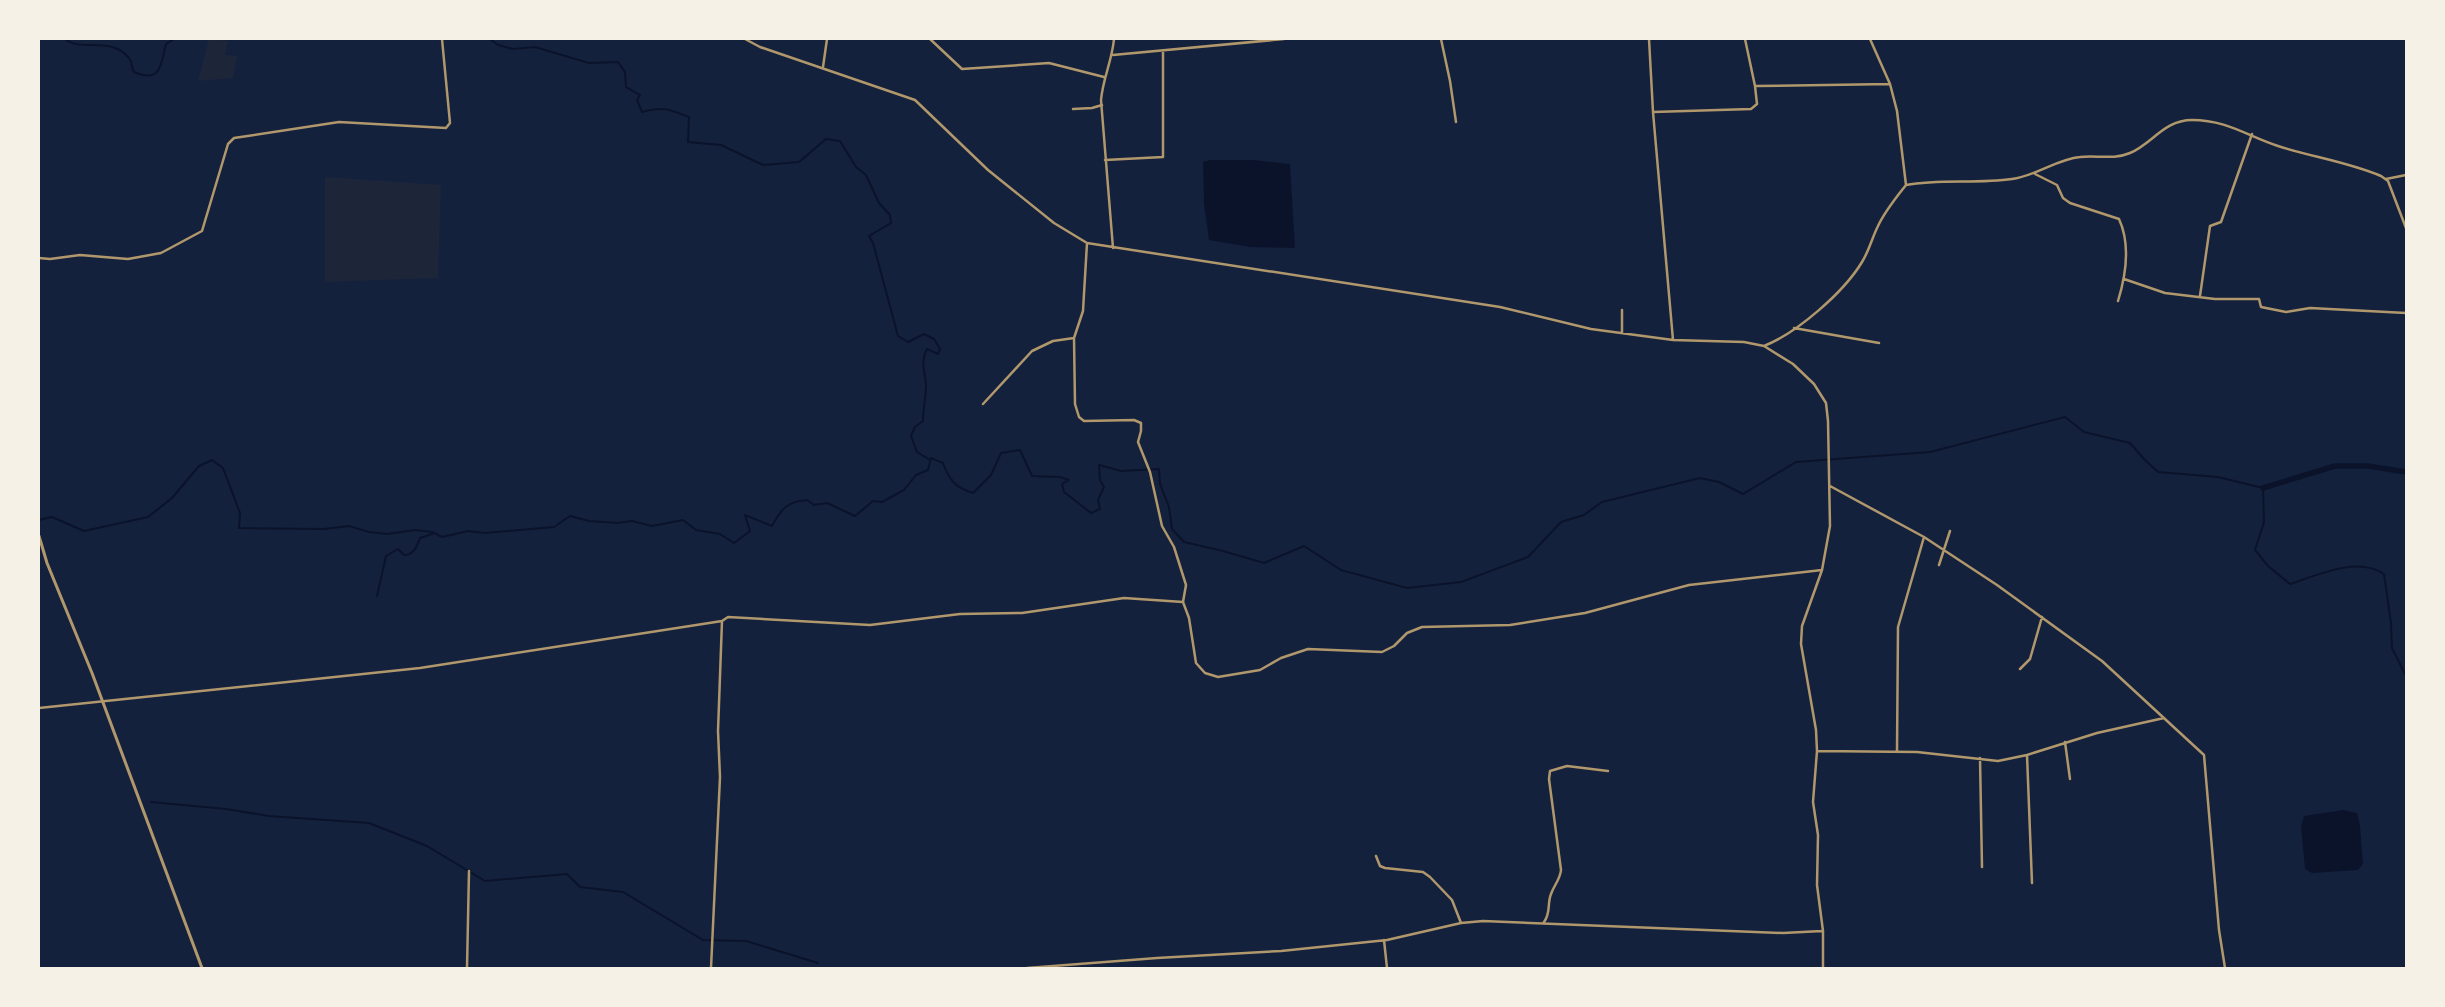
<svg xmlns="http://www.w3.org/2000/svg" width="2445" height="1007" viewBox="0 0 2445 1007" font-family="Literata,serif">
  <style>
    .green { fill: #1d2539 }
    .water { fill: #0b132b }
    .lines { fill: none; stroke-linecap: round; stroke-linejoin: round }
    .stream { stroke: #0b132b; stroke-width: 2 }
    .canal { stroke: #0b132b; stroke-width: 5.5 }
    .minor { stroke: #b1986c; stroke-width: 2.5 }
    .tertiary { stroke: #b1986c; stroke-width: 3 }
  </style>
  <rect width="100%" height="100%" fill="#14213d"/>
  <path class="green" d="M209,39L228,41L225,55L237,56L233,78L198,81Z
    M325,177L441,185L438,278L325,282Z"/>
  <path class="water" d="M1210,160H1253L1290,164L1295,248L1250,247L1209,240L1204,204L1203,162Z
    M2343,810L2357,813L2360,825L2363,864L2358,870L2312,873L2305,869L2301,827L2304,816Z"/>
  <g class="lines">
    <path class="stream" d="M65,39C83,53 110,35 129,58C133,63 131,68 134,72C162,84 161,63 166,44L174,39
      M490,39L498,45L513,49L535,47L589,63L618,62L625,72L626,87L640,95L637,100L642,112C662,106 669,109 689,117L688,142L721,145L763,165L799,162L826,139L840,141L856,167L866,175L879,203L890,215L891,223L869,236L873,243L898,336L908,342L924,334L934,339L940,349L938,354L927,349C920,361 925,372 926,385C926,397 923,409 923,421L915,427L911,436L917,452L930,460
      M39,520L52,517L84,531L148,517L172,498L199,466L212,460L223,468L240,513L239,528L324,529L349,526L369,532L387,534L415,530L432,532L442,537L468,531L485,533L554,527L570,516L589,521L617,523L632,521L652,526L683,520L696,530L720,534L734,543L750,531L745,515L772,526C781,509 788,501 807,500L814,505L827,503L855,516L873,501L882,502L904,490L916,475L928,470L931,458L943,463C949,480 956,488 973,493L991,475L1001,453L1020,450L1032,476L1060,477L1069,480L1062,484L1064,492L1091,513L1100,509L1098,500L1104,487L1100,480L1099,465L1121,471L1159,469L1160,484L1169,507L1172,529L1184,542L1223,551L1264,563L1304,546L1341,570L1407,588L1461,582L1528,557L1561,522L1584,515L1602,502L1700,478L1719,482L1743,494L1796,462L1930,452L2065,417L2084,432L2130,443L2144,459L2158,472L2218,477L2263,488L2264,522L2255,550L2268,566L2290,584C2318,575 2357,556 2384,574L2391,623L2392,648L2406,676
      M377,596L386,556L398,549L404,555C414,555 417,546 420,538L435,533
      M151,802L226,809L269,816L369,823L427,846L485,881L567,874L580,887L623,892L703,940L746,941L818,963"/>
    <path class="canal" d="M2263,488L2335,466H2368L2406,472"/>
    <path class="minor" d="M745,39L760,47L915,100L988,170L1054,223L1087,243L1500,307L1591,329L1673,340L1744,342L1764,346L1793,364L1814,384L1826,403L1828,421L1830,526L1822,570L1802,626L1801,644L1816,730L1817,751L1813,802L1818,835L1817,885L1823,931V968
      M930,39L962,69L1049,63L1104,77
      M1441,39L1450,81L1456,122
      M1649,39L1653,112
      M1745,39L1755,86L1890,84
      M1870,39L1890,84L1897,111L1906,185
      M1113,55L1284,39
      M823,67L827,39
      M1073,109L1092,108L1102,105
      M1105,160L1163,157V52
      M2035,174L2057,185L2063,198L2070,203L2119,219C2131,245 2126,275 2118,301
      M2386,179L2406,175
      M1087,243L1083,311L1074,338L1075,404L1079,417L1084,421L1134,420L1141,423V431L1138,442L1150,472L1162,526L1174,547L1186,585L1183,602L1189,618L1196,663L1205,673L1218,677L1260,670L1281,658L1308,649L1382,652L1394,646L1407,633L1422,627L1510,625L1585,613L1689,585L1822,570
      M1113,248L1101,100C1103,78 1112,61 1114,39
      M39,258L50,259L80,255L128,259L161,253L202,231L228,144L234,138L339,122L446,128L450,123L442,39
      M2124,279L2165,293L2215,299H2259L2261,307L2286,312L2310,308L2406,313
      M2200,296L2210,226L2221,222L2252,134
      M1622,310V333
      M1794,328L1879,343
      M1673,340L1653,112L1751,109L1757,104L1755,86
      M1764,346C1797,333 1844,292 1862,262C1869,251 1872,238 1878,226C1885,211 1895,199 1906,185C1941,179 1977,184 2012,179C2036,176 2057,159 2080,157C2096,155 2114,160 2130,153C2152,144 2164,120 2192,120C2227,120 2247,136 2278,146C2312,157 2348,162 2381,176L2388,181L2406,228
      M983,404L1032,351L1053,341L1074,338
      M1830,486L1924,537L1997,585L2102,661L2204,755L2219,930L2225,968
      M1939,565L1950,531
      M2020,669L2030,659L2042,617
      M39,708L420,668L722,621
      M2065,742L2070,779
      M1817,751L1917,752L1998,761L2027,755L2097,733L2164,718
      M1897,751L1898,627L1924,537
      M2027,755L2032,883
      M1980,758L1982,867
      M1376,856L1380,866L1385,868L1423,872L1430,877L1452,900L1461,923
      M1544,922C1551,913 1547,904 1551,894C1554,885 1560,880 1561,870L1549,779L1550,771L1567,766L1608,771
      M1384,940L1387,968
      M467,968L469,871
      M711,968L720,777L718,731L722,621L728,617L870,625L960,614L1022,613L1124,598L1183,602
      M1027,968L1157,958L1281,951L1387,940L1461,923L1483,921L1783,933L1822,931"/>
    <path class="tertiary" d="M39,536L47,563L92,673L202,968"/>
  </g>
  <rect width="2445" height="1007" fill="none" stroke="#f6f1e7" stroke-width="80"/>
</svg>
